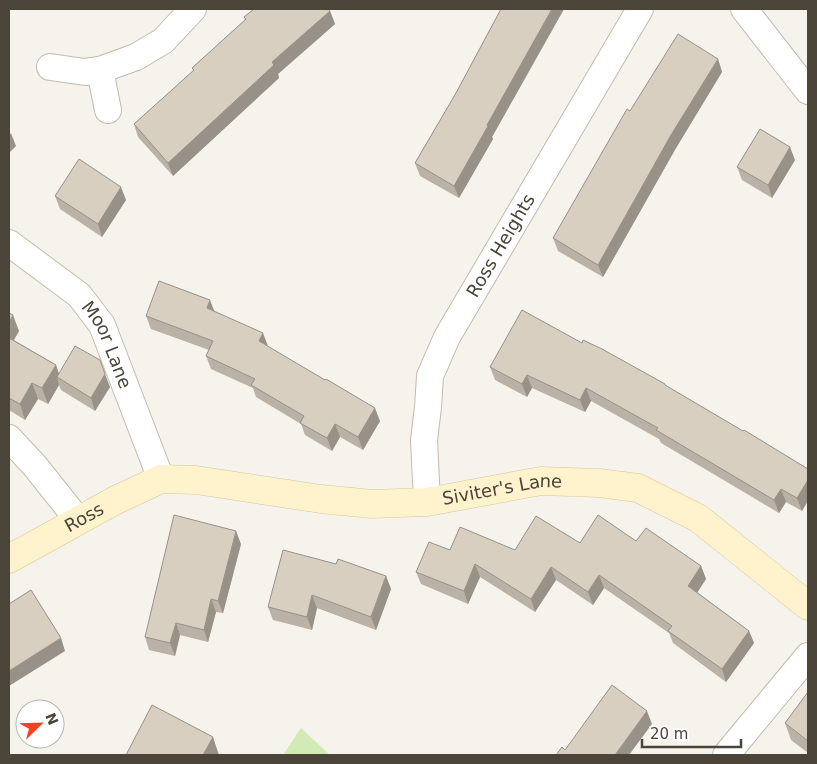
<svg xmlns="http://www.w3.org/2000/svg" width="817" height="764" viewBox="0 0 817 764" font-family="'DejaVu Sans',sans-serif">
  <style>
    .green { fill: #d2eab5 }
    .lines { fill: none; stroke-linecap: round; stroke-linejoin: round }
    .street-casing { stroke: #c2bbae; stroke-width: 28 }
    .secondary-casing { stroke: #d6c79b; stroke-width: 29 }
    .street { stroke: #fff; stroke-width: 26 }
    .secondary { stroke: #fff3cd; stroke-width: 28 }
    .wall { fill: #bab2a6 }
    .shaded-wall { fill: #979187 }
    .building { fill: #d8cfc1; stroke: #979187 }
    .labels { text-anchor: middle; stroke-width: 4; stroke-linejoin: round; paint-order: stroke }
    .street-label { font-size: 18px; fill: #4b4439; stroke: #fff }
  </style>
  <rect width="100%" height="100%" fill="#f6f3ec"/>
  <path class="green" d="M301,728L330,755H283Z"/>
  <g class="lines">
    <defs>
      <g id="street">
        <path d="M744,9L808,91"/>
        <path d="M50,67L85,72L100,70L136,57L163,41L193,9"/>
        <path d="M100,70L108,110"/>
        <path id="s1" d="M9,243L79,295L102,325L161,479"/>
        <path d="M9,438L35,466L78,520"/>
        <path id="s2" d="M427,502L424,440L428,407L430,376L447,337L640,9"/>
        <path d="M726,755L808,656"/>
      </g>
      <g id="secondary">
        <path id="s3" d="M9,559L114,501L161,479L196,480L321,499L372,504L427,502L541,481L599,483L638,488L698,518L808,606"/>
      </g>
    </defs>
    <use href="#street" class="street-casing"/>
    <use href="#secondary" class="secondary-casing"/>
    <use href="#street" class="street"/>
    <use href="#secondary" class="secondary"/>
  </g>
  <path class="wall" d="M501,9H564L492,137L493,139L459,198L420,176L415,163L456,93Z
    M330,11L335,24L278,74L279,78L173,176L138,137L134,124L193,71L192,68L245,20L244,17Z
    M718,59L722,72L676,148L603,277L558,251L553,238L630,111Z
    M795,160L772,198L742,180L737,167Z
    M55,196L126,200L102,237L60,209Z
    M214,311L380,421L363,450L340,437L332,451L305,435L301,424L256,397L253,388L211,369L206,356L209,350L151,329L146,316Z
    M9,313L19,331L14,340L56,365L59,374L110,387L95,411L61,390L59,385L48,404L38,399L25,420L9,410Z
    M582,343L666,386L808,469L802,511L786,502L779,513L661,443L659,439L591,401L585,412L532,388L527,397L495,380L490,367Z
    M636,541L701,566L706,579L697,592L749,631L754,643L726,682L673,643L669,633L604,588L593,605L556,580L535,612L480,577L468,604L421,584L416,572L450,550H515L580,543Z
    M241,544L223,613L216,612L208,642L180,635L175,656L149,650L145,637Z
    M386,576L391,589L376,630L317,608L312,630L273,620L268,607Z
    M808,692V753L791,740L785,723Z"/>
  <path class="shaded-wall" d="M552,9H564L492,137L493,139L459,198L454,186L487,125Z
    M330,11L335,24L278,74L279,78L173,176L168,163L272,62Z
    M718,59L722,72L676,148L603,277L598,265L671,135Z
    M11,133L16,146L9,153V136Z
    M790,147L795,160L772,198L768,185Z
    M121,187L126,200L102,237L98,224Z
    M210,300L215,313L207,308Z
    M13,315L19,331L9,348V323Z
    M263,333L268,346L259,341Z
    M56,365L61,380L57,377L59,385L48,404L42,388Z
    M105,374L110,387L95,411L91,398Z
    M527,375L532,388L527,397L522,384Z
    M32,383L38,399L25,420L20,404Z
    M586,388L591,401L585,412L580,400Z
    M375,408L380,421L363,450L358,437Z
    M335,424L340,437L332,451L327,438Z
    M808,480V501L802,511L797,498Z
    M781,489L786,502L779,513L774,500Z
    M236,531L241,544L223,613L218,601Z
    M475,564L480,577L468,604L464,591Z
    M701,566L706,579L693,599L688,586Z
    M551,567L556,580L535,612L531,599Z
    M599,575L604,588L593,605L588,592Z
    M386,576L391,589L376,630L371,617Z
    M312,595L317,608L312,630L307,617Z
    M211,599L216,612L208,642L204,630Z
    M176,623L180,635L175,656L170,643Z
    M749,631L754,643L726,682L722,669Z
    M61,638L65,651L9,686V671Z
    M647,711L652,724L629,755H615Z
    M213,737L219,755H203Z"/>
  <path class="building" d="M254,9H328L330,11L272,62L274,65L168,163L134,124L194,70L192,68L246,19L244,17Z
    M501,9H552L487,125L488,126L454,186L415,163L456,93Z
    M678,34L718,59L671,135L598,265L553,238L627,109L630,111Z
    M760,129L790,147L768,185L737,167Z
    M79,159L121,187L98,224L55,196Z
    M159,281L210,300L207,308L263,333L259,341L325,380L326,379L375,408L358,437L335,424L327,438L300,423L304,416L251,385L255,379L206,356L213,341L146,316Z
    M522,310L582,343L583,340L602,349L665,384V385L743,431L744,430L808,469V480L797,498L781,489L774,500L656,430L658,428L586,388L580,400L527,375L522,384L490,367Z
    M9,313L13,315L9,323Z
    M9,338L56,365L42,388L32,383L20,404L9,398Z
    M75,346L100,360L105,374L91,398L57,377Z
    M174,515L236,531L218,601L211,599L204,630L176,623L170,643L145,637Z
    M598,515L636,541L646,528L701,566L688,586L749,631L722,669L668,631L672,626L599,575L588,592L551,567L531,599L475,564L464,591L416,572L429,542L450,550L460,527L515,550L536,516L580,543Z
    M283,550L336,564L338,559L386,576L371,617L312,595L307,617L268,607Z
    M31,590L61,638L9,671V604Z
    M612,685L647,711L615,755H556L562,747L565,750Z
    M808,692V741L785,723Z
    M152,705L213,737L203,755H126Z"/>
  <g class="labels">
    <g class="street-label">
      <text dy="6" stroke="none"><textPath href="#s2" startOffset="275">Ross Heights</textPath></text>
      <text dy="6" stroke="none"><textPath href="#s1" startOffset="145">Moor Lane</textPath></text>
      <text dy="6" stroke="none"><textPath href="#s3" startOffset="516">Siviter's Lane</textPath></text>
      <text dy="6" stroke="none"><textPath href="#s3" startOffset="86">Ross</textPath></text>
    </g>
  </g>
  <rect width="817" height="764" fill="none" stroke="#4b4439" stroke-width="20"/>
  <g transform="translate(40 724) rotate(67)"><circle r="24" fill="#ffffff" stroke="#b7b4b0"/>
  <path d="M0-4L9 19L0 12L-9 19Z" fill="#fc3f1d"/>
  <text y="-8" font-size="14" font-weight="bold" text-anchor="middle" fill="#4b4439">N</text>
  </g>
  <path d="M642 739v8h99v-8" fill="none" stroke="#4b4439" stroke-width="2.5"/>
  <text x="650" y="739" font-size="15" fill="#4b4439" stroke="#ffffff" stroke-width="4" paint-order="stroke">20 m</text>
</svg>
